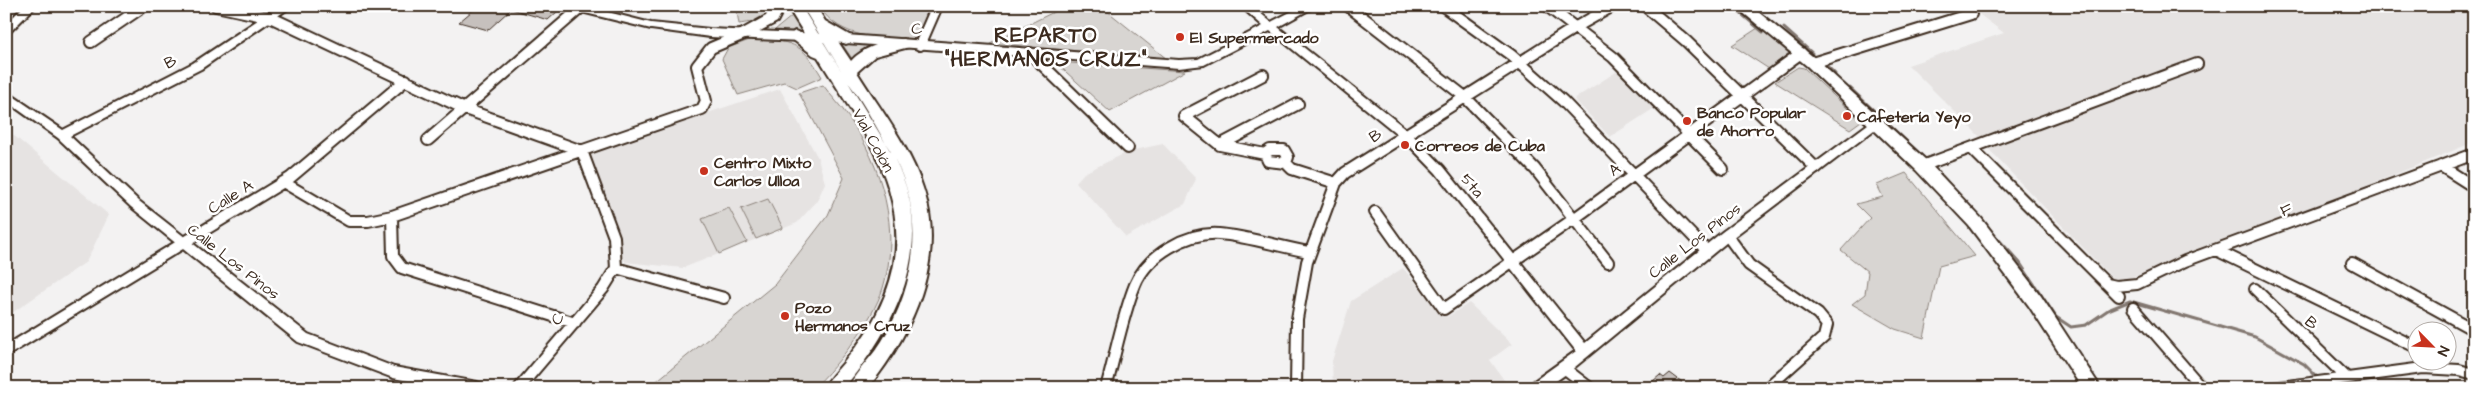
<svg xmlns="http://www.w3.org/2000/svg" width="2480" height="394" viewBox="0 0 2480 394" font-family="'Architects Daughter',sans-serif">
  <style>
    .built { fill: #e6e3e2 }
    .green { fill: #d8d5d2; stroke: #8a8078 }
    .lines { fill: none; stroke-linecap: round; stroke-linejoin: round }
    .stream { stroke: #827770; stroke-width: 3 }
    .building { fill: #c6c0bd; stroke: #3b2a1e }
    .minor-casing { stroke: #3b2a1e; stroke-width: 14 }
    .tertiary-casing { stroke: #3b2a1e; stroke-width: 4 }
    .primary-casing { stroke: #3b2a1e; stroke-width: 4 }
    .minor { stroke: #fff; stroke-width: 10 }
    .tertiary { fill: #fff; fill-rule: evenodd }
    .primary { fill: #fff; fill-rule: evenodd }
    .poi-dot { fill: #c8321e; stroke: #fff; stroke-width: 2 }
    .labels { text-anchor: middle; stroke-width: 5; stroke-linejoin: round; paint-order: stroke }
    .street-label { font-size: 16px; fill: #3b2a1e; stroke: #fff }
    .poi-label { font-size: 16px; font-weight: bold; fill: #3b2a1e; stroke: #fff; text-anchor: start }
    .district-label { font-size: 21px; font-weight: bold; letter-spacing: 1px; fill: #3b2a1e; stroke: #fff }
  </style>
  <rect width="100%" height="100%" fill="#f3f2f2"/>
  <filter id="ink" filterUnits="userSpaceOnUse"><feTurbulence type="fractalNoise" baseFrequency=".02" numOctaves="2"/><feDisplacementMap in="SourceGraphic" scale="10" xChannelSelector="R" yChannelSelector="G"/><feConvolveMatrix kernelMatrix="1 2 1 2 8 2 1 2 1" color-interpolation-filters="sRGB"/></filter>
  <g filter="url(#ink)">
    <path class="built" d="M1968,6H2474V142L2318,206L2117,283L1993,154L1982,139L1908,65L2004,33Z
      M1619,70L1656,107L1610,137L1574,99Z
      M780,89L818,158L825,183L817,201L797,223L683,268L625,262L581,155Z
      M6,129L109,215L86,262L6,317Z
      M1163,144L1196,179L1185,204L1126,237L1076,182L1084,173L1130,151Z
      M1403,268L1437,309L1447,317L1469,303L1512,344L1490,360L1506,383L1497,388H1333L1332,361L1351,301Z
      M2398,383L2474,386V388H2379Z"/>
    <path class="green" d="M736,6H771C766,20 753,22 739,24Z
      M819,6H932L917,41C882,37 840,41 819,6Z
      M1066,6H1101L1167,59L990,43Z
      M792,16L805,32L775,30Z
      M1761,26L1790,52L1769,69L1732,45Z
      M752,39C791,42 801,40 822,77L797,88L784,82L738,95L722,59L728,48Z
      M840,41L876,43L853,60Z
      M1055,62L1185,71L1110,112Z
      M1798,67L1804,68L1861,121L1850,129L1775,82Z
      M823,85C831,96 841,106 849,118C882,166 901,230 883,288C872,322 839,363 814,388H648L775,284L828,215L844,178L799,93Z
      M1906,173L1975,256L1939,266L1924,338L1895,329L1852,304L1865,294L1868,272L1841,250L1870,218L1856,204L1883,197L1877,185Z
      M768,199L783,228L756,239L741,209Z
      M729,208L747,242L719,254L702,219Z"/>
    <g class="lines">
      <path class="stream" d="M1732,6L1763,32
        M1784,28L1812,53
        M1825,64L1835,74
        M1850,88L1918,152
        M1942,176L1956,192
        M1990,230L2020,263L2056,317L2071,327L2086,325L2108,310L2130,301L2255,337L2304,364L2320,380"/>
    </g>
    <path class="building" d="M478,6H540L558,11L548,20L511,9L488,30L459,22Z
      M1670,373L1682,382L1675,388H1645L1660,375L1664,378Z"/>
    <g class="lines">
      <defs>
        <path id="minor" d="M216,6L272,18L465,109L582,151L614,237L616,268
          M1348,6L1465,97L1535,169L1608,262
          M1443,6L1511,55L1563,101L1707,251
          M1547,6L1613,57L1723,169
          M1645,6L1686,41L1816,168
          M91,42L144,6
          M920,45L937,6
          M1030,53L1128,148
          M1812,63L1971,14
          M1263,75L1184,116L1220,145L1265,154L1268,161L1286,163L1292,169L1336,183
          M428,140L583,6
          M1220,145L1298,104
          M1971,148L2119,296
          M1265,154L1270,150H1284L1288,157L1286,163
          M1922,166L2197,64
          M2441,166L2474,187
          M283,182L349,221H368L392,216L702,109L706,101L697,66L711,48L744,34
          M1375,212L1444,309L1575,218L1801,53
          M392,216L393,256L402,268L575,323
          M1727,235L1749,265L1818,314L1827,325L1824,337L1767,388
          M2216,250L2418,348
          M2352,263L2474,330
          M616,268L724,298
          M2107,284L2116,286L2137,284L2185,261L2474,154
          M2255,289L2347,378
          M2133,308L2202,388
          M6,351L290,178L406,80
          M1564,368L1590,388
          M519,388L603,289L616,268
          M1106,388C1115,356 1123,314 1135,285C1147,255 1187,232 1219,234C1246,236 1281,247 1309,252
          M1296,388L1297,319L1307,262L1336,183L1345,173L1576,27L1613,6
          M2272,388L2423,368L2459,370L2474,374"/>
        <path id="tertiary" d="M24,6H36L10,32L6,33V24Z
          M279,6H292L201,69L70,136L139,201L308,334L394,367L477,382L482,384L484,388H445L393,378L298,342L131,207L58,138L6,101V91L63,130L193,63Z
          M564,6H584L651,23L710,29L846,35L1179,60L1198,59L1263,26L1240,6H1252L1271,22L1302,6H1316L1278,27L1410,132L1444,167L1585,343L1722,232L1872,121L1876,120L1882,124L1732,238L1569,372L1546,388H1528L1530,384L1576,351L1436,173L1402,138L1270,31L1204,65L1179,68L846,43L710,37L651,29L565,8Z"/>
        <path id="primary" d="M771,6H785L777,22L749,37H739L737,34L739,31L766,16Z
          M787,6H801L842,72L802,6H816L825,21L851,36L853,39L851,42L846,44L837,40L851,61C865,46 883,42 904,39L911,44L909,47L875,56L857,72C880,109 910,147 923,188C947,259 913,333 868,388H848C856,371 872,357 882,341C916,286 926,217 894,158C938,242 899,322 844,388H824C829,378 838,370 845,361C857,346 869,330 877,313C928,214 868,139 818,57L813,55L788,36L795,31L805,35ZM848,82C864,104 877,128 890,151L891,152Z
          M1735,6H1751L1817,60L1928,162L1981,218L2041,296L2101,388H2082L2029,306L1969,226L1916,170L1807,66Z"/>
      </defs>
      <use href="#minor" class="minor-casing"/>
      <use href="#tertiary" class="tertiary-casing"/>
      <use href="#primary" class="primary-casing"/>
      <use href="#minor" class="minor"/>
      <use href="#tertiary" class="tertiary"/>
      <use href="#primary" class="primary"/>
    </g>
  </g>
  <g class="poi-dot">
    <circle cx="1180" cy="37" r="5"/>
    <circle cx="1847" cy="116" r="5"/>
    <circle cx="1687" cy="121" r="5"/>
    <circle cx="1405" cy="145" r="5"/>
    <circle cx="704" cy="171" r="5"/>
    <circle cx="785" cy="316" r="5"/>
  </g>
  <g class="labels">
    <g class="street-label">
      <text transform="translate(917 28) rotate(4)" y="6">C</text>
      <text transform="translate(170 61) rotate(-26)" y="6">B</text>
      <text transform="translate(1375 135) rotate(-32)" y="6">B</text>
      <text transform="translate(874 140) rotate(61)" y="6">Vial Colón</text>
      <text transform="translate(1614 169) rotate(-36)" y="6">A</text>
      <text transform="translate(1473 185) rotate(50)" y="6">5ta</text>
      <text transform="translate(230 196) rotate(-32)" y="6">Calle A</text>
      <text transform="translate(2286 209) rotate(-20)" y="6">F</text>
      <text transform="translate(1694 240) rotate(-38)" y="6">Calle Los Pinos</text>
      <text transform="translate(234 261) rotate(38)" y="6">Calle Los Pinos</text>
      <text transform="translate(557 318) rotate(-49)" y="6">C</text>
      <text transform="translate(2312 322) rotate(42)" y="6">B</text>
    </g>
    <g class="poi-label">
      <text x="1190" y="43">El Supermercado</text>
      <text x="1697" y="118">Banco Popular<tspan x="1697" dy="18">de Ahorro</tspan></text>
      <text x="1857" y="122">Cafetería Yeyo</text>
      <text x="1415" y="151">Correos de Cuba</text>
      <text x="714" y="168">Centro Mixto<tspan x="714" dy="18">Carlos Ulloa</tspan></text>
      <text x="795" y="313">Pozo<tspan x="795" dy="18">Hermanos Cruz</tspan></text>
    </g>
    <g class="district-label">
      <text x="1046" y="42">REPARTO<tspan x="1046" dy="24">"HERMANOS CRUZ"</tspan></text>
    </g>
  </g>
  <rect width="2480" height="394" fill="none" stroke="#fff" stroke-width="25"/>
  <rect x="12" y="12" width="2455" height="369" fill="none" stroke="#3b2a1e" stroke-width="2" filter="url(#ink)"/>
  <g transform="translate(2432 346) rotate(114)"><circle r="24" fill="#ffffff" stroke="#b1aaa5"/>
  <path d="M0-4L9 19L0 12L-9 19Z" fill="#c8321e"/>
  <text y="-8" font-size="14" font-weight="bold" text-anchor="middle" fill="#3b2a1e">N</text>
  </g>
</svg>
